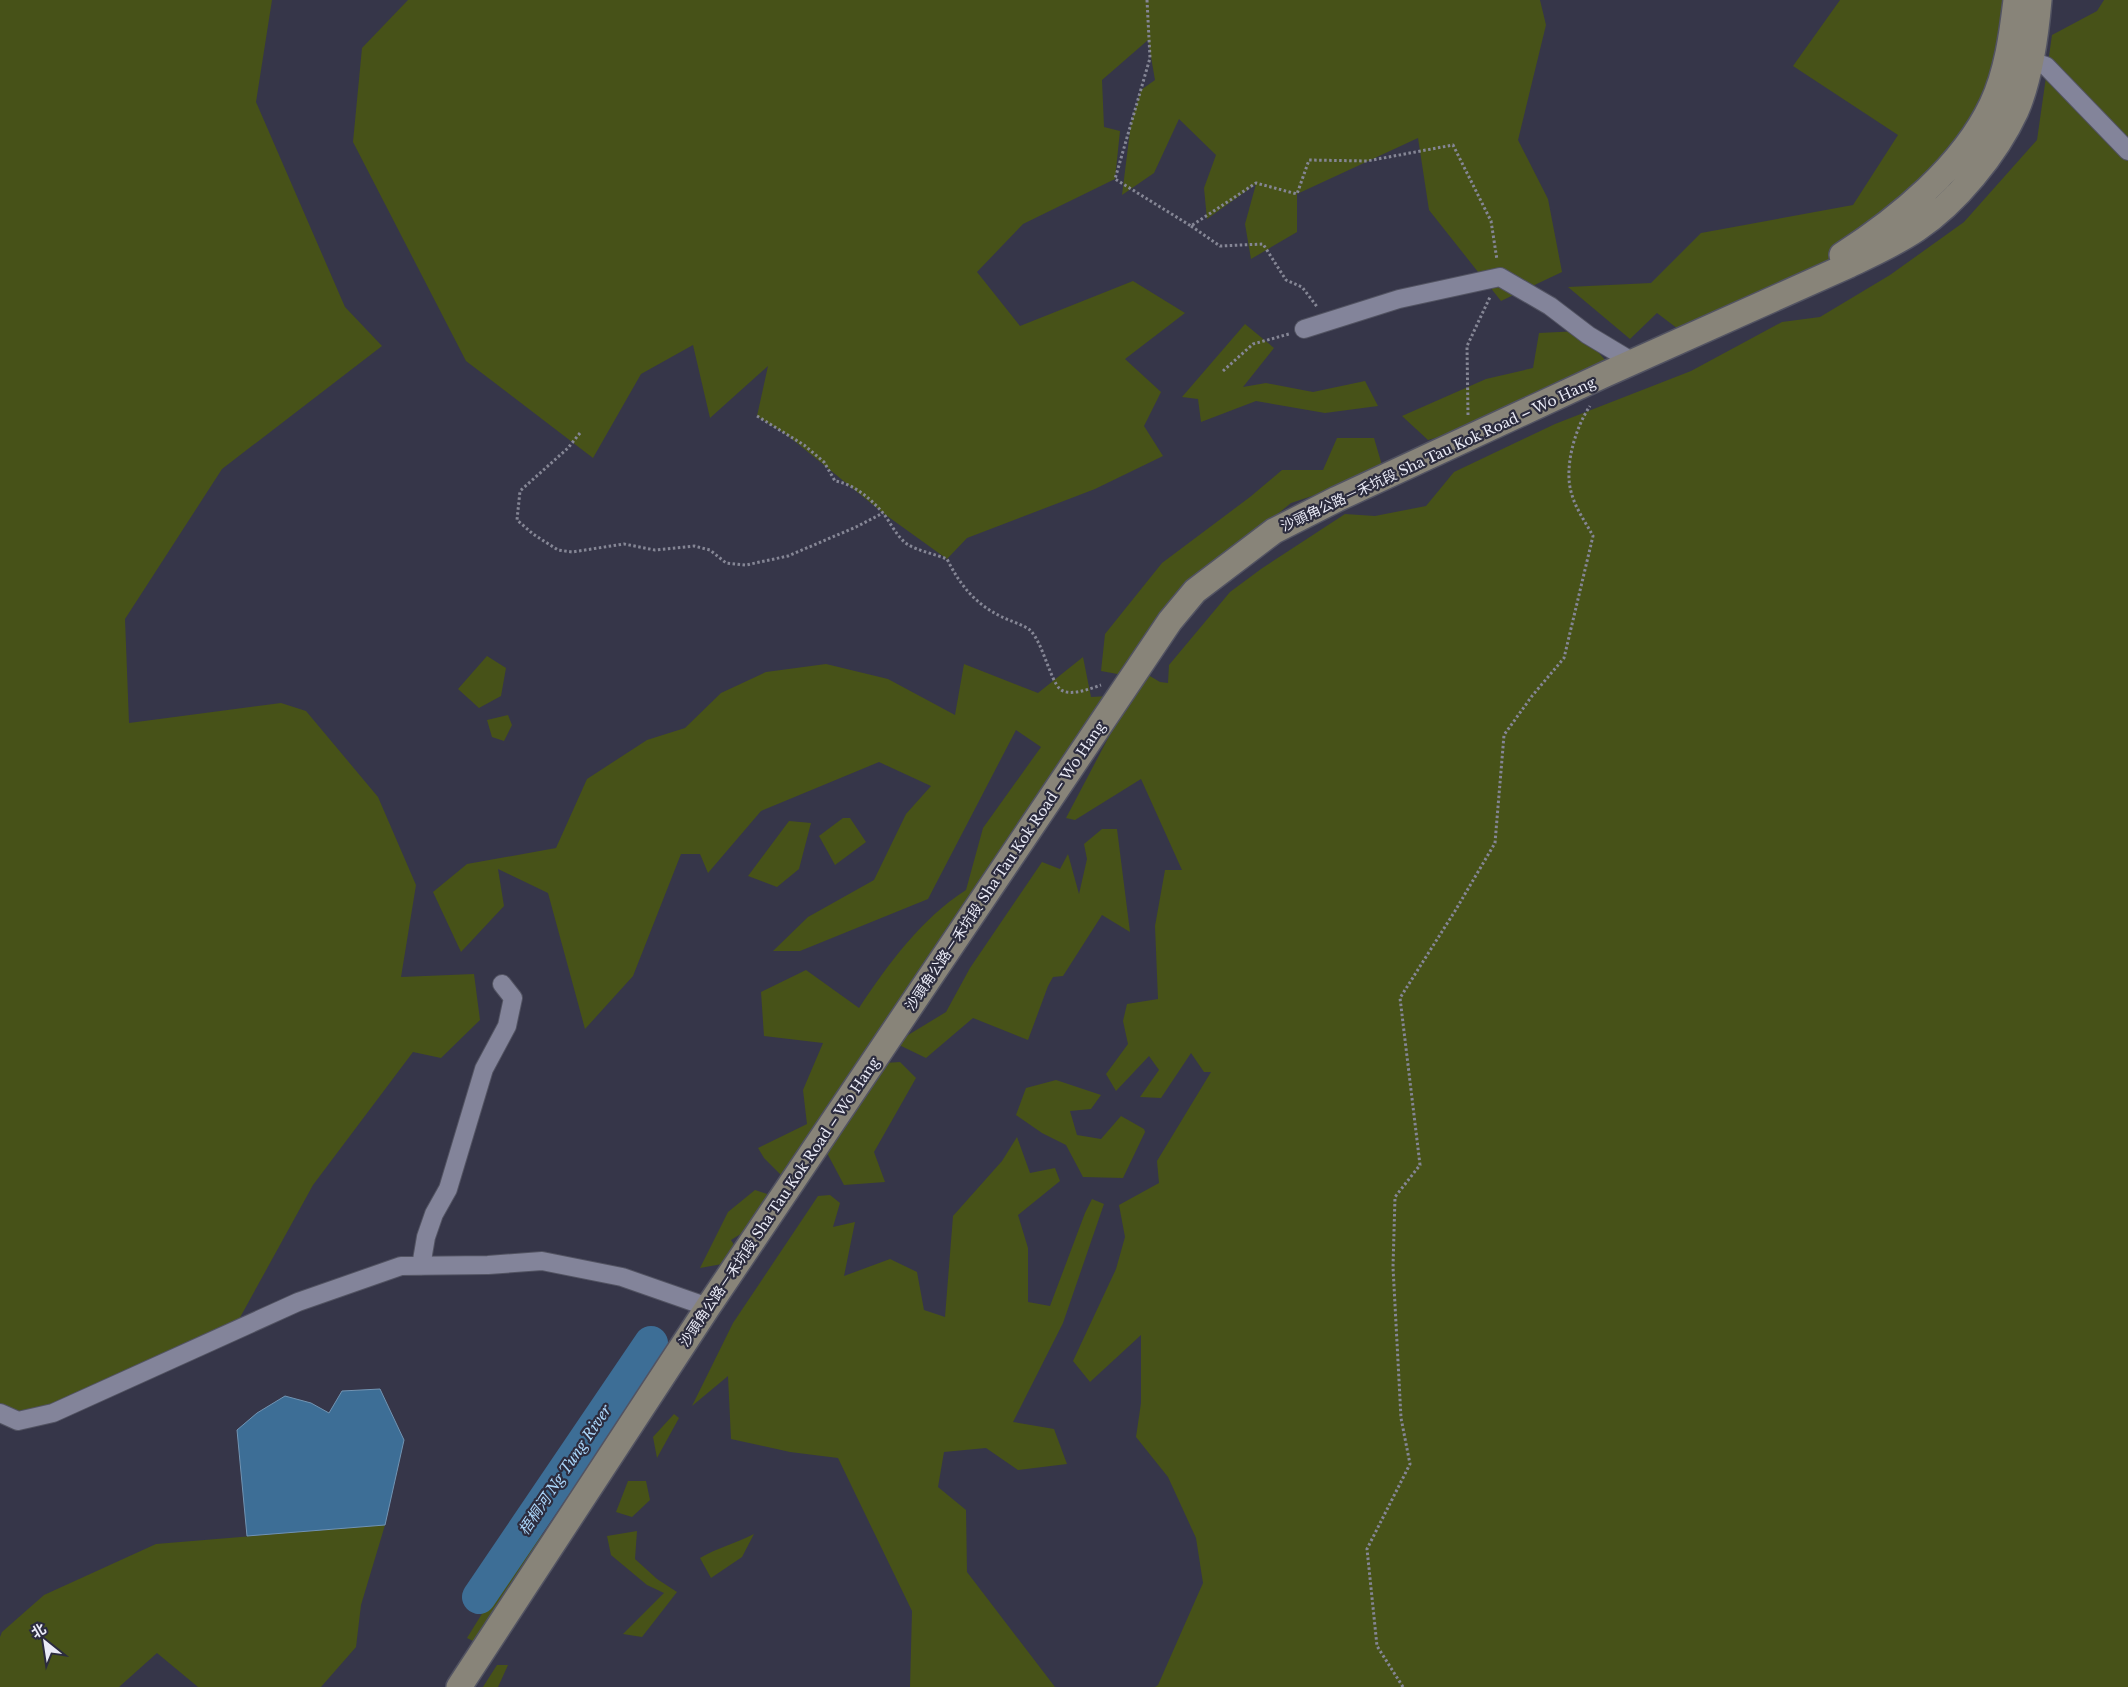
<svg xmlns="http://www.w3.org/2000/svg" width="2128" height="1687" viewBox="0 0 2128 1687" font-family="'Libre Baskerville','Noto Sans SC',serif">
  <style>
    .green { fill: #475218 }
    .water { fill: #3d6e96; stroke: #7194b3 }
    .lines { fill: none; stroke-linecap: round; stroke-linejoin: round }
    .river { stroke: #3d6e96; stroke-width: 34 }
    .minor-casing { stroke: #525362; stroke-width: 20 }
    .secondary-casing { stroke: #525362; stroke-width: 28 }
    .path { stroke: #858695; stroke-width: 3; stroke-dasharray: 2.5 2.5; stroke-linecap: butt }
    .minor { stroke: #83849a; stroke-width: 18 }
    .secondary { stroke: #888479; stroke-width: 25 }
    .labels { text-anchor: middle; stroke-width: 4.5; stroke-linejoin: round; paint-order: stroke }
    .street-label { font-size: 14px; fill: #eaebf7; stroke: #2c2c3e }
    .water-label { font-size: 15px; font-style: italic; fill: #aad5f9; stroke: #2c2c3e }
  </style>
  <rect width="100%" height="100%" fill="#363649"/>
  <path class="green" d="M0,0H272L256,102L345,307L382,346L222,469L125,619L129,723L281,703L306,711L378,797L416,885L401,977L474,974L480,1020L441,1058L413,1052L313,1185L232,1332L18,1421L0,1412Z
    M408,0H1540L1546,25L1518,140L1548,199L1562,272L1501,301L1429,210L1418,138L1297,194V232L1251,259L1245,224L1256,184L1207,219L1204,188L1216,155L1179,119L1154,173L1122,195L1131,123L1141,90L1155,80L1148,40L1102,80L1104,127L1120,131L1115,179L1023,224L977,272L1020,326L1133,281L1185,313L1125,359L1161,392L1144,426L1163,456L1095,489L967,538L947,559L883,513L787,435L757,416L768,366L710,418L693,345L641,374L593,458L466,361L353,142L362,48Z
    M1840,0H2033L2007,116L1947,190L1845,260L1682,332L1657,313L1630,339L1568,287L1651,283L1701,233L1853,205L1898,135L1793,66Z
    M2104,0H2128V1687H1155L1158,1685L1203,1583L1196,1538L1168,1477L1136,1437L1141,1403V1335L1090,1382L1073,1361L1116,1269L1125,1237L1119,1205L1159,1183L1157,1161L1211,1072H1204L1191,1053L1161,1098L1140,1097L1159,1070L1149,1056L1116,1091L1106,1074L1128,1044L1123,1021L1127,1004L1158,999L1155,926L1165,870H1182L1141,779L1075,820L1066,818L1143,672L1160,682L1168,683L1169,665L1230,592L1261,569L1345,514L1375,516L1426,506L1454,472L1555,424L1691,371L1782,322L1820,317L1890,275L1964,222L2037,140L2052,35L2097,11Z
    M1245,324L1274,348L1243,387L1266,383L1313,392L1365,381L1378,406L1325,413L1256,401L1201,422L1198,399L1182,397Z
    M1580,331L1605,360L1585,396L1428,440L1402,416L1486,379L1533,368L1539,333Z
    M1337,438H1374L1384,472L1291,503L1259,529L1123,675L1101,671L1105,634L1162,563L1250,497L1282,470H1323Z
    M487,656L506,668L501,696L479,708L458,689Z
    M1083,657L1091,697L1109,696L786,1180L764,1158L758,1148L807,1124L803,1090L823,1043L764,1036L761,992L806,970L859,1008C888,964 922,918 966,890L983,828L1041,747L1016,730L928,899L800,951H773L808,917L874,880L906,814L931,786L879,762L761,811L708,873L700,854H681L633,976L585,1029L548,893L498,869L504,906L461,952L433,892L467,864L556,848L587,779L647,740L685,728L721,693L766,672L826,664L888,679L955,715L964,664L1038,693Z
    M508,715L512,725L504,741L492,737L487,720Z
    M843,818H850L866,842L835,865L819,836Z
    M789,821L811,823L799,869L777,887L748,876Z
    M1102,829H1117L1130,932L1102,915L1063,976L1053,977L1048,986L1028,1040L973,1018L926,1058L895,1043L946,1012L970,968L1042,862L1060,869L1068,854L1079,894L1087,859L1084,844Z
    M900,1062L916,1078L874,1152L885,1182L844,1185L827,1153L885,1063Z
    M1056,1080L1101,1095L1091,1109L1070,1111L1077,1135L1101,1139L1121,1116L1144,1129L1145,1132L1123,1178L1083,1177L1066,1145L1042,1133L1016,1115L1026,1088Z
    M1017,1137L1030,1173L1055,1168L1060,1181L1018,1215L1028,1248V1302L1050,1306L1085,1213L1092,1199L1104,1204L1063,1323L1013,1422L1054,1429L1067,1464L1018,1470L986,1448L944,1452L938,1487L966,1510L967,1572L1055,1687H910L912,1611L838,1458L790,1452L731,1439L728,1376L692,1406L733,1323L818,1196L830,1195L840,1203L833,1227L855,1222L844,1276L890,1259L917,1272L924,1310L945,1317L953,1216L1002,1161Z
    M755,1190L773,1196L764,1214L752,1218L747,1230L731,1240L739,1253L733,1262L700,1268L728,1212Z
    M652,1334L666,1340L660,1366L578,1488L541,1511L531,1503L560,1488L619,1399L623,1374Z
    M674,1414L679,1418L657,1458L653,1437Z
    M628,1481H646L650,1500L632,1517L616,1512Z
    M385,1525L361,1605L356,1647L321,1687H198L157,1653L119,1687H0V1637L2,1632L44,1595L156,1544Z
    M637,1531L635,1559L657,1579L677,1592L642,1637L623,1634L664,1593L647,1585L611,1555L607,1536Z
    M552,1532L481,1645L467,1638L523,1547L535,1537Z
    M754,1534L742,1557L711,1578L700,1558C717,1548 736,1543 754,1534Z
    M497,1665H508L498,1687H483Z"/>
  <path class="water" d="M380,1389L404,1440L385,1525L247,1536L237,1430L257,1413L285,1396L311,1403L329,1413L342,1391Z"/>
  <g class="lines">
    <path class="river" d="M479,1597L651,1343"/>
    <defs>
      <path id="minor" d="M2022,58L2046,66L2128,151
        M1304,329L1399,299L1500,277L1550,306L1588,335L1633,362
        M421,1266L426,1237L434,1214L448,1189L484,1069L507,1026L513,998L502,984
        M0,1413L18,1421L53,1413L298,1302L401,1266L488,1265L542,1261L622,1277L708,1307"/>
      <path id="secondary" d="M1842,255C1898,219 1963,166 1992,104C2007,72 2012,34 2016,0
        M459,1687L708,1307L1170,621L1195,591L1274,531L1337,499L1606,374L1847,266C1870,255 1895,244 1917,229C1956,203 1996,154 2016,111C2030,79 2036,35 2039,0"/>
    </defs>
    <use href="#minor" class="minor-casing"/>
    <use href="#secondary" class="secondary-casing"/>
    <path class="path" d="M1147,0L1150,58L1115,179L1191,226L1256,183L1297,194L1309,160L1367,161L1453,145L1491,221L1497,260
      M1191,226L1220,246L1263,244L1286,280L1302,287L1318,308
      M1223,371L1253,344L1289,334
      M1468,415L1467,346L1490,297
      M757,416L804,445L824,462L835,481C854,484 871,499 883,513C891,523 896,536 907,544C918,551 935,554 947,559C960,585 975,604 1002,617C1010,621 1022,624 1030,630C1043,643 1050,680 1060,689C1069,697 1090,689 1101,685
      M580,433L568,448L520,491L517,520L533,534L558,550L572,552L624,544L655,550L694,546L710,550L726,563L746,565L788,556L856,527L883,513
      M1403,1687L1377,1646L1367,1549L1410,1464L1401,1418L1393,1267L1395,1197L1420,1165L1400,998L1455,911L1495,843L1504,735L1532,696L1564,658L1593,536C1586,523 1576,509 1572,495C1563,469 1575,428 1590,406"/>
    <use href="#minor" class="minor"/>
    <use href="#secondary" class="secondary"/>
  </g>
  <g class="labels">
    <g class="street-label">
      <text transform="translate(1438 454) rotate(-25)" y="5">沙頭角公路－禾坑段 Sha Tau Kok Road – Wo Hang</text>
      <text transform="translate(1005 866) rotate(-56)" y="5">沙頭角公路－禾坑段 Sha Tau Kok Road – Wo Hang</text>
      <text transform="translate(779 1202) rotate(-56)" y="5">沙頭角公路－禾坑段 Sha Tau Kok Road – Wo Hang</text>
    </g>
    <g class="water-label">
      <text transform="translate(565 1470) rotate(-56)" y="5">梧桐河 Ng Tung River</text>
    </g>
  </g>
  <g transform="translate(45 1642) rotate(330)" stroke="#2c2c3e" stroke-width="4" paint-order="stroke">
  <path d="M0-4L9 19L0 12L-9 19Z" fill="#eaebf7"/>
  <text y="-8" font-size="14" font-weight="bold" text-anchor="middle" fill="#eaebf7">北</text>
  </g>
</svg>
